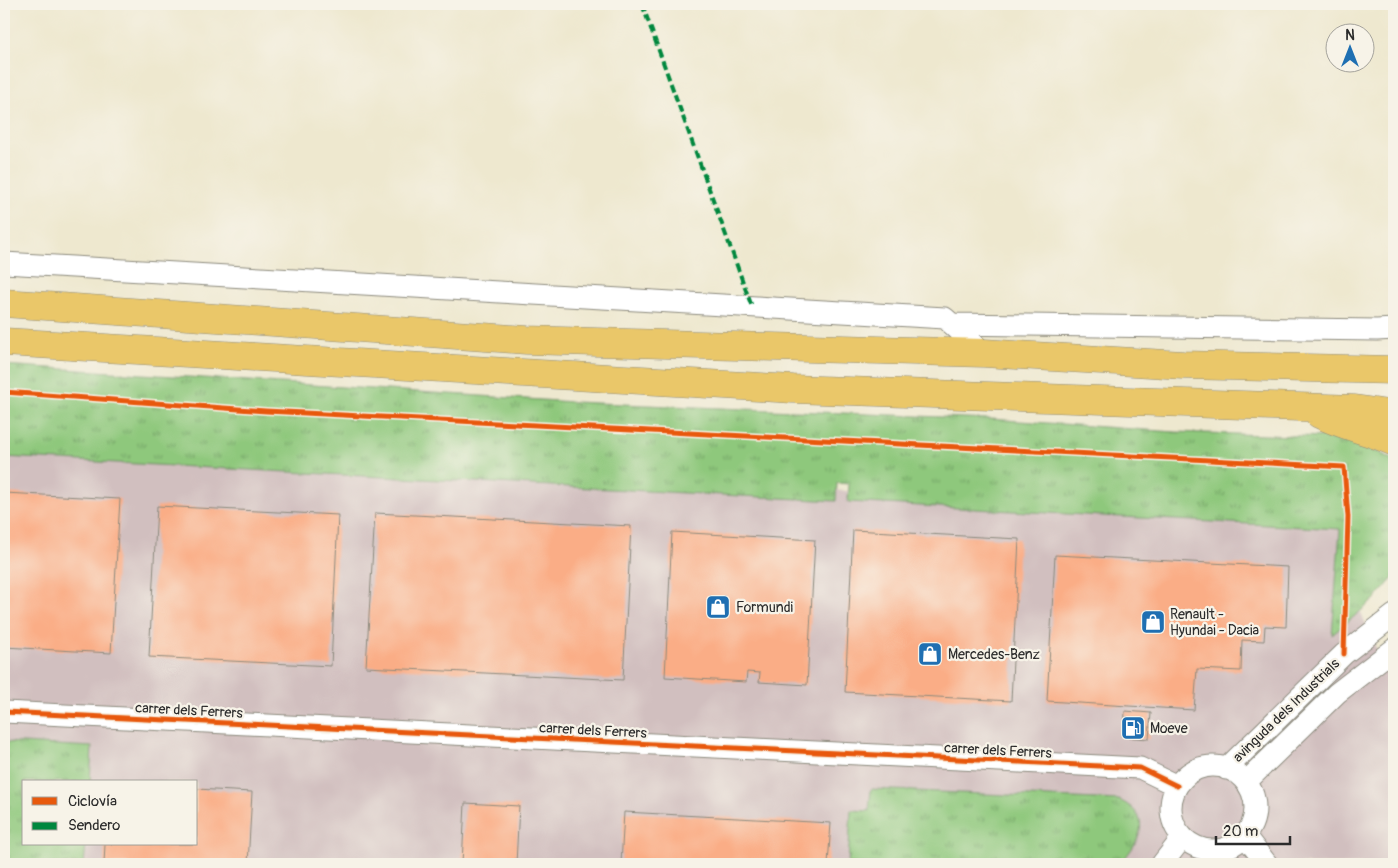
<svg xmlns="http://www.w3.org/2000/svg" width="1398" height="868" viewBox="0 0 1398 868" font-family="Pangolin,sans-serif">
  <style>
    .industrial { fill: #d1bfbf; fill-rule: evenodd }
    .grass { fill: url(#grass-tufts); stroke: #5c7a54 }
    .building { fill: #faad86 }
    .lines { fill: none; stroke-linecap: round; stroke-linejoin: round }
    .minor-casing { stroke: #8c8a7d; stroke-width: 23 }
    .trunk-casing { stroke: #8c8a7d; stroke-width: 29 }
    .minor { stroke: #fff; stroke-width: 21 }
    .trunk { stroke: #eac769; stroke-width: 28 }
    .quiet { stroke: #00873e; stroke-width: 4; stroke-dasharray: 8 4; stroke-linecap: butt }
    .cycleway-casing { stroke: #f7f3e8; stroke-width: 8 }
    .cycleway { stroke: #e8590c; stroke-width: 5 }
    .labels { text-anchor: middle; stroke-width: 4.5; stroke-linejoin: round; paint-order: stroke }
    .poi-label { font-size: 14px; fill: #2b2b2b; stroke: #f7f3e8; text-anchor: start }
    .street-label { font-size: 14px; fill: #2b2b2b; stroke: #f7f3e8 }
  </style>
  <defs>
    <pattern id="grass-tufts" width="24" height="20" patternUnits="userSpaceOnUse" patternTransform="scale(1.25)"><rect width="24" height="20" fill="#8ec87c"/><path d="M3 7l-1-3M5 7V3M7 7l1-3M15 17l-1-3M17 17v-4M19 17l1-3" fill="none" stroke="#74a366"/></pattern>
  </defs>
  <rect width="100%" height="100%" fill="#f7f3e8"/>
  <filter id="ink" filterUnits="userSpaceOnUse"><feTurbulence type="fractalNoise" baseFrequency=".02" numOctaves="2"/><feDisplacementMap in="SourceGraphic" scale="10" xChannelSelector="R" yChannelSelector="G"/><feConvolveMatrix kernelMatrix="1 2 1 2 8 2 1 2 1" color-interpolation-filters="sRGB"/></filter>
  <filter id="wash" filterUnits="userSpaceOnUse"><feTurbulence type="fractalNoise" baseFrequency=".0096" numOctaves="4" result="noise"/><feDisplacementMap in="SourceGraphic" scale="20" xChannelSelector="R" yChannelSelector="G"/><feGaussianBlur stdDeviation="1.12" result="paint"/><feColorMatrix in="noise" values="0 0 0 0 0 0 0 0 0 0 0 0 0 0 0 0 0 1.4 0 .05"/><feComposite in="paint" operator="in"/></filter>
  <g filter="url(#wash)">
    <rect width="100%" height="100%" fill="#eee8cf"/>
    <path class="industrial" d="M4,444L1350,519L1354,596L1390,681L1394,680V864H4ZM24,782H196V844H24Z"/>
    <path class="grass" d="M4,365L573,402L991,419L1175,432L1357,438V447L1378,452L1394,460V577L1375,599L1332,635L1340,529L848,502L849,484L837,483L836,501L4,457Z
      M5,742L92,747L90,782H24V844H86L84,864H4Z
      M871,789L1119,800C1155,817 1139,842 1120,864H848L851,810L869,811Z"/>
    <g id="blocks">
      <path class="building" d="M4,493L120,499L111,653L4,647Z
        M157,506L338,515L331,666L149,657Z
        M375,513L631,526L623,680L366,667Z
        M853,530L1019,539L1011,701L845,692Z
        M672,532L815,540L807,685L759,682L760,673L747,672L746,682L665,677Z
        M1055,555L1288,567L1286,627L1265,626L1264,641L1242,640L1241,671L1197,669L1194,710L1047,701Z
        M1125,711L1151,713L1149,739L1124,737Z
        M196,789L252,792L248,864H104L105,844H196Z
        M465,803L519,806L516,864H462Z
        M624,812L831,823L828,864H621Z"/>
    </g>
  </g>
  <g filter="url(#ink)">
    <use href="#blocks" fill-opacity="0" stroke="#8c8a7d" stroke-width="1"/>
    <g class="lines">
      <defs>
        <path id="minor" d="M4,263L945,318L984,353
          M952,324L1377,330L1394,329
          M4,712L1140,768L1177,786
          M1171 808a42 42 0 1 1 84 0a42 42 0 1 1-84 0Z
          M1226,769L1344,654L1394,615
          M1246,782L1337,693L1394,649
          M1245,836L1267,864
          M1162,864L1183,837"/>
        <path id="trunk" d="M4,303L527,340L984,353L1183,365L1394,370
          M4,342L793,389L1355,409L1394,415
          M1319,414C1345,427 1369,430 1394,442"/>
      </defs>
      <use href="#minor" class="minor-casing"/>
      <use href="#trunk" class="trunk-casing"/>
      <use href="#minor" class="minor"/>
      <use href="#trunk" class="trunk"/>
      <path class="quiet" d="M642,4L752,307"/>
      <defs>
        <path id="cycleway" d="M4,392L266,411L1344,467L1348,517L1344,654
          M4,712L1140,768L1177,786"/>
      </defs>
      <use href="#cycleway" class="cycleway-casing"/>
      <use href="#cycleway" class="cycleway"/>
    </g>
  </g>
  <defs>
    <symbol id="shop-square" viewBox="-11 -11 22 22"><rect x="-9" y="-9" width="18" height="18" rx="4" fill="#1f6fb2" stroke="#f7f3e8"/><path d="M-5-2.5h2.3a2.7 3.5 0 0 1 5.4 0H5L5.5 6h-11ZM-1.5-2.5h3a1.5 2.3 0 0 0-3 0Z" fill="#fff"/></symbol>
    <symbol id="fuel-square" viewBox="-11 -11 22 22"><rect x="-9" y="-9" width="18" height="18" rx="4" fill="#1f6fb2" stroke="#f7f3e8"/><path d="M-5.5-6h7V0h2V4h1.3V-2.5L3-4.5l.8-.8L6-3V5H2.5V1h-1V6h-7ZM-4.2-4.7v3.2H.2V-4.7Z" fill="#fff"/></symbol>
  </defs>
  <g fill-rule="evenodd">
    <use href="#shop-square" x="704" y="593" width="28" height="28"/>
    <use href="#shop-square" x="1139" y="608" width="28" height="28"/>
    <use href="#shop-square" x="916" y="640" width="28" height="28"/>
    <use href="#fuel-square" x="1119" y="714" width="28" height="28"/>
  </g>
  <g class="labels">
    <g class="poi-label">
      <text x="736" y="612">Formundi</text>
      <text x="1170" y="619">Renault -<tspan x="1170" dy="16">Hyundai - Dacia</tspan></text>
      <text x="948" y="659">Mercedes-Benz</text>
      <text x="1150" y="733">Moeve</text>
    </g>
    <g class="street-label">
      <text transform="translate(189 710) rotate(3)" y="5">carrer dels Ferrers</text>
      <text transform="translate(1286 710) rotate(-44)" y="5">avinguda dels Industrials</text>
      <text transform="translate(593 730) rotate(3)" y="5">carrer dels Ferrers</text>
      <text transform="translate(998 750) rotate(3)" y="5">carrer dels Ferrers</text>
    </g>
  </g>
  <rect width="1398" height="868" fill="none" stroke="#f7f3e8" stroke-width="20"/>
  <rect x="22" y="780" width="175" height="65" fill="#f7f3e8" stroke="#a5a39c"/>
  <rect x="32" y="797" width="25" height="8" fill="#e8590c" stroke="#a5a39c"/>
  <text x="68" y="806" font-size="15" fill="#2b2b2b">Ciclovía</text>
  <rect x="32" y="822" width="25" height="8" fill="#00873e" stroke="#a5a39c"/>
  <text x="68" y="830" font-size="15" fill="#2b2b2b">Sendero</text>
  <g transform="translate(1350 48)"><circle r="24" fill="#f7f3e8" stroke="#a5a39c"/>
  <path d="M0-4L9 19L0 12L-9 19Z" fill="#1f6fb2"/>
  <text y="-8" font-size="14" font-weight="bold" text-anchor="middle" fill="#2b2b2b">N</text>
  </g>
  <path d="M1216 836v8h74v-8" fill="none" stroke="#2b2b2b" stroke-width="2.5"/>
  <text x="1223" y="836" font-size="15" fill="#2b2b2b" stroke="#f7f3e8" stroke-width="4" paint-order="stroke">20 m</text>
</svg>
